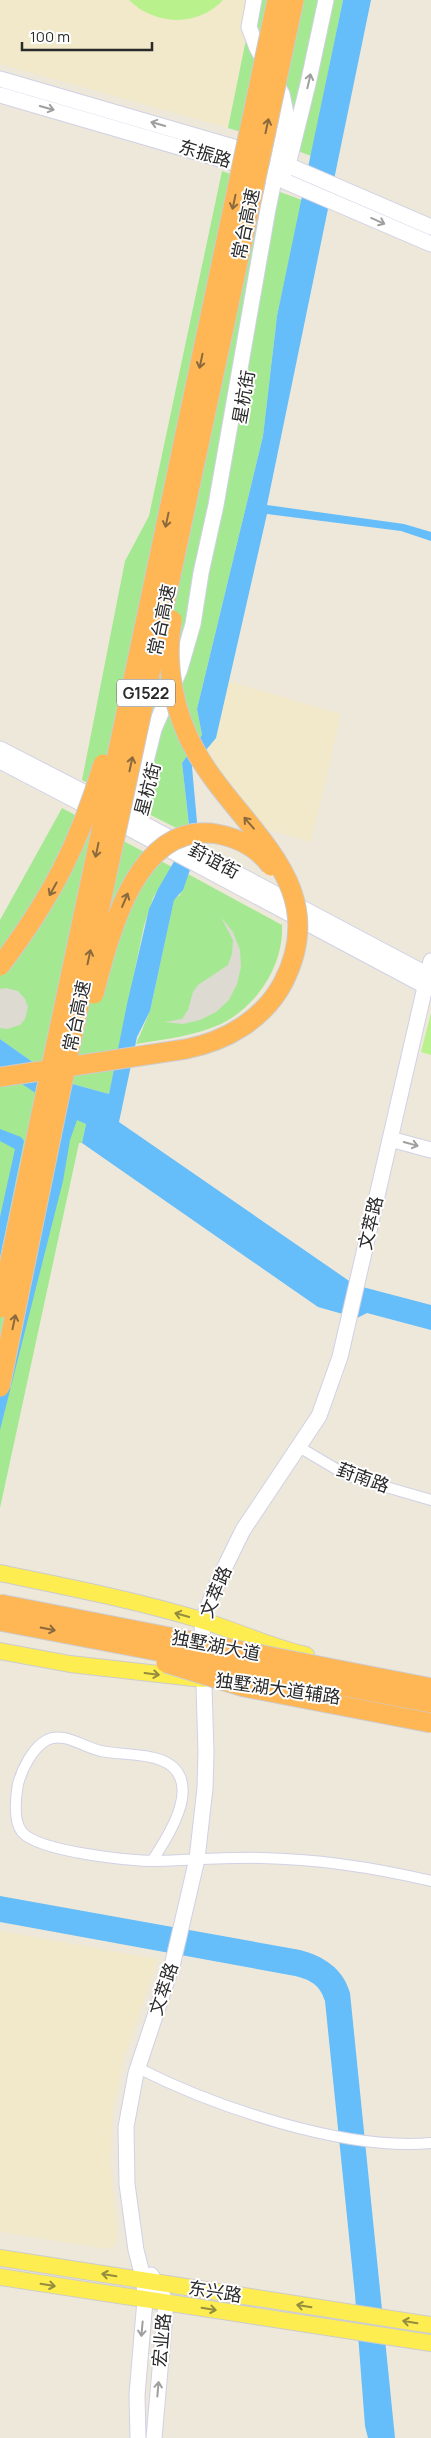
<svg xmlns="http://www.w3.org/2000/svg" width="431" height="2438" viewBox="0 0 431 2438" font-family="Manrope,'Noto Sans SC',sans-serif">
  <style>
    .education { fill: #f1e9c9 }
    .green { fill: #a4e992 }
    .pitch { fill: #b9f18d }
    .plaza { fill: #dddad2 }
    .water { fill: #65bdf9 }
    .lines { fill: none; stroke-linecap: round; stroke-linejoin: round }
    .street-casing { stroke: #d0d1e5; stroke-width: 12 }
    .secondary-casing { stroke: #d0d1e5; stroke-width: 17 }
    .primary-casing { stroke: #ccc; stroke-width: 18 }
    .street { stroke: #fff; stroke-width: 10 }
    .secondary { stroke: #fff; stroke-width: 15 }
    .primary { stroke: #fded51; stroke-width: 16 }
    .highway-bridge-casing { stroke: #ccc; stroke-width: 21; stroke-linecap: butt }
    .highway-bridge { stroke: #ffb655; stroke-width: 19 }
    .oneway { stroke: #9f9f9f }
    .oneway2 { stroke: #8a693d }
    .oneway3 { stroke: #948c3e }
    .labels { text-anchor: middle; stroke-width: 4; stroke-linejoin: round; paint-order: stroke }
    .shield { fill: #fff; stroke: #6a6a6a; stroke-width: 1 }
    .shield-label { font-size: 16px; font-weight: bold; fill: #2a2a2a }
    .street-label { font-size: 18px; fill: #2a2a2a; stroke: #fff }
  </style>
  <rect width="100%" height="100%" fill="#eee8db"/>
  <path class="education" d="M0,0H254L228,128L0,64Z
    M228,681L341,714L311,842L263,828L203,753L216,738Z
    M0,1931L158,1959L123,2062L113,2111L110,2161L118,2234L114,2247L108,2249L0,2232Z"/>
  <path class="green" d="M254,0H343L311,156L274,142L228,128Z
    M222,171L302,200L277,316L263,436L197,709L202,735L182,763L190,835L82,780L125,561L149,516Z
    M62,808L172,867L153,898L144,926L109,1094L58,1080L0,1039V962L6,953L0,949V920Z
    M188,874L282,925C284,964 258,1006 221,1024C195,1036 165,1039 136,1044L150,1011L174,899L180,895Z
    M0,1069L65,1112L86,1124L82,1143H79L0,1508Z"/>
  <path class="pitch" d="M129,0H223C198,27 155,26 129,0Z
    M431,1013V1055L421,1052Z"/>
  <path class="plaza" d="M221,917L233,932L240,950L241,967L237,984L229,1000L216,1012L200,1020L183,1024L165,1022L182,1019L188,1010L193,992L198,985L228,965L232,954L233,940Z
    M6,988L18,991L25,999L28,1007L25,1019L20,1025L7,1029L0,1028V989Z"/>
  <path class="water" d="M343,0H371L267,505L404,524L431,532V541L401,531L267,514L216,738L192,767L199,844L183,890L174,900L150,1011L137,1037L119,1122L355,1285L431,1305V1330L367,1313L357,1318L318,1307L82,1143L86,1124L77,1120L70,1140L63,1181L0,1430V1345L65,1113L0,1069V1039L58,1080L109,1094L127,1004L149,909L158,889L190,834L182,763L202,735L197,709L263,436L277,316Z
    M0,1129L21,1137L24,1141L0,1258V1217L15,1149L0,1141Z
    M0,1896L300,1950C323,1956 343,1968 350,1993L395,2438H368L365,2426L355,2295L325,2001C320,1985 311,1980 295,1976L0,1922Z"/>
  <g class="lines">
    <defs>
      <path id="street" d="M299,1447L348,1476L431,1500
        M152,1861C168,1837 207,1778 161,1760C143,1753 120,1755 101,1751C85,1748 63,1731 47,1740C33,1747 22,1769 18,1784C16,1796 13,1821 22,1832C39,1852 131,1861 158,1861C192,1860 227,1857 261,1858C318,1859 376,1868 431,1881
        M138,2068C215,2107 344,2151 431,2143"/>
      <path id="secondary" d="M0,79L254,153
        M0,95L261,171L431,244
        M278,161L431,227
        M287,169L308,84L326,0
        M0,749L101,801
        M0,761L98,812
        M125,814L428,975
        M123,825L425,986
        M133,830L132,818L154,729L180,669L193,624L201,573L216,505L268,209L287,118L282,94L257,48L249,27L254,0
        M390,1139L431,1150
        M151,2275L166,2302L154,2438
        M138,2438L137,2395L145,2300L144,2281L136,2250L127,2184L126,2127L136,2073L173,1962L197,1859L205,1788L206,1752L202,1621L220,1577L243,1530L319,1416L340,1357L431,961"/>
      <path id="primary" d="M0,1573C67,1587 135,1600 201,1620C237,1631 270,1647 306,1655
        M0,1651L70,1664L203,1679
        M0,2258L431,2325
        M0,2277L431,2343"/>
    </defs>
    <use href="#street" class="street-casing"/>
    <use href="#secondary" class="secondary-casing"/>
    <use href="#primary" class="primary-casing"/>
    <use href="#street" class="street"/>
    <use href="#secondary" class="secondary"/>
    <use href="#primary" class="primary"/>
    <defs>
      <path id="highway-bridge" d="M0,966C50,900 80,843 103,764
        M94,994C109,937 136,820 217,834C239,838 258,848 271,866
        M0,1077L186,1049C226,1041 263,1020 283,983C335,882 239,829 196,752C174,714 164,664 172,620
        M0,1308L277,0
        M0,1387L57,1108L294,0
        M0,1604L431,1688
        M0,1621L431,1703
        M166,1663L244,1687L431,1723"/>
    </defs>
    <use href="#highway-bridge" class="highway-bridge-casing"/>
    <use href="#highway-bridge" class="highway-bridge"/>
  </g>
  <defs><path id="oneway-shaft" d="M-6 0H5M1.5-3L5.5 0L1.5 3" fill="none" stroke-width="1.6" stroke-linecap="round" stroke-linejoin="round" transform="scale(1.25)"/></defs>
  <g class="oneway">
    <use href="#oneway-shaft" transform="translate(309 81) rotate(-77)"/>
    <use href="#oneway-shaft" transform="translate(47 108) rotate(16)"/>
    <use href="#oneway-shaft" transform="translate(158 124) rotate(-164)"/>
    <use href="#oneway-shaft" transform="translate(378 221) rotate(24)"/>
    <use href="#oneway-shaft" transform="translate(411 1144) rotate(15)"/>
    <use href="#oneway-shaft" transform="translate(142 2329) rotate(95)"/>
    <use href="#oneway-shaft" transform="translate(158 2389) rotate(-85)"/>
  </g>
  <g class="oneway2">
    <use href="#oneway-shaft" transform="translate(267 126) rotate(-78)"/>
    <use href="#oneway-shaft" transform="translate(234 202) rotate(102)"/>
    <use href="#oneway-shaft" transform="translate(201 361) rotate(102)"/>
    <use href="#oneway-shaft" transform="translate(167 520) rotate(102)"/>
    <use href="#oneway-shaft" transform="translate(131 764) rotate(-78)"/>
    <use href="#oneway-shaft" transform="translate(249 823) rotate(-131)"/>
    <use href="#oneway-shaft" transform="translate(97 850) rotate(102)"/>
    <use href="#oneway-shaft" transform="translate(53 889) rotate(119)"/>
    <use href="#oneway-shaft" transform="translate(125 900) rotate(-67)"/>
    <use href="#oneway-shaft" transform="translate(89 957) rotate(-78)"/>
    <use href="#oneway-shaft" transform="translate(14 1322) rotate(-78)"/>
    <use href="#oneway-shaft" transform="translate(48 1629) rotate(11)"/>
  </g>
  <g class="oneway3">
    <use href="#oneway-shaft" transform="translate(182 1615) rotate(-164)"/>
    <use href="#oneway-shaft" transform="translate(152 1674) rotate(7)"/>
    <use href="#oneway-shaft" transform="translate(109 2275) rotate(-171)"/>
    <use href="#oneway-shaft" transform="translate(48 2285) rotate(9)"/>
    <use href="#oneway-shaft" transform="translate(304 2306) rotate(-171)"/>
    <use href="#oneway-shaft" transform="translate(209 2309) rotate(9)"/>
    <use href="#oneway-shaft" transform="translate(410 2322) rotate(-171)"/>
  </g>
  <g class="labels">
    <rect class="shield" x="117" y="679.5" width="58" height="27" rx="4"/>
    <g class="shield-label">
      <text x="146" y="699">G1522</text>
    </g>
    <g class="street-label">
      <text transform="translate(205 154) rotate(17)" y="6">东振路</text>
      <text transform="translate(246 224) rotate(-78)" y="6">常台高速</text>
      <text transform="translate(244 397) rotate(-80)" y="6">星杭街</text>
      <text transform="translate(162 620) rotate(-78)" y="6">常台高速</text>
      <text transform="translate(148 789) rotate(-75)" y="6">星杭街</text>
      <text transform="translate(214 861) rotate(28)" y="6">葑谊街</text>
      <text transform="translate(77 1016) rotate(-78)" y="6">常台高速</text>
      <text transform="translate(371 1223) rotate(-77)" y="6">文萃路</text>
      <text transform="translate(363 1478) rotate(20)" y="6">葑南路</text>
      <text transform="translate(216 1592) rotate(-68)" y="6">文萃路</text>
      <text transform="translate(216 1646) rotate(11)" y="6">独墅湖大道</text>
      <text transform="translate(278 1689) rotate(8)" y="6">独墅湖大道辅路</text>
      <text transform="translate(164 1989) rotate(-72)" y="6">文萃路</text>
      <text transform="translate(215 2292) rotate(9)" y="6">东兴路</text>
      <text transform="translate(162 2340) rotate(-85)" y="6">宏业路</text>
    </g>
  </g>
  <path d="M22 42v8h130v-8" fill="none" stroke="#2a2a2a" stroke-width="2.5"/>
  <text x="30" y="42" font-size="15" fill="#2a2a2a" stroke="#ffffff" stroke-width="4" paint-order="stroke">100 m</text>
</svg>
